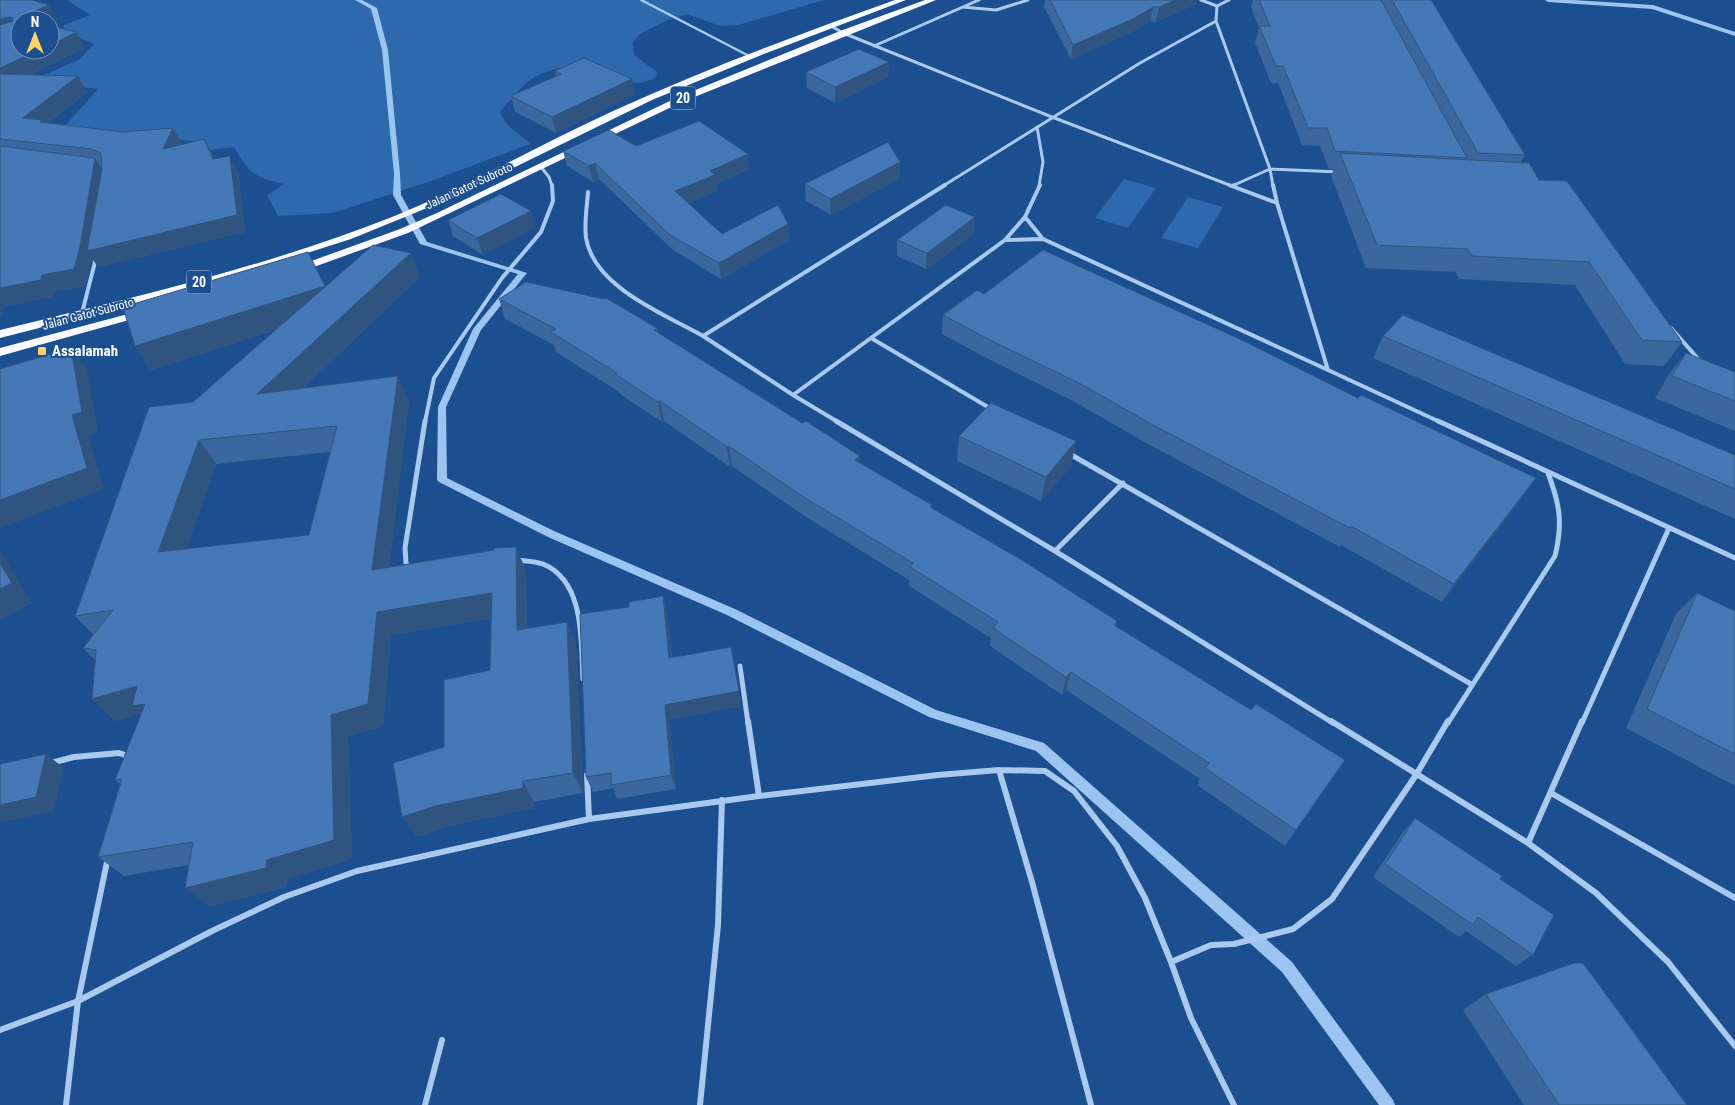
<svg xmlns="http://www.w3.org/2000/svg" width="1735" height="1105" viewBox="0 0 1735 1105" font-family="'Roboto Condensed',sans-serif">
  <style>
    .green { fill: #2e69ad }
    .lines { fill: none; stroke-linecap: round; stroke-linejoin: round }
    .stream { fill: #9cc4f0; fill-rule: evenodd }
    .service { stroke: #a9c9ee; stroke-width: 2.5 }
    .minor-far3 { stroke: #a9c9ee; stroke-width: 3 }
    .minor-far2 { stroke: #a9c9ee; stroke-width: 4 }
    .minor-far1 { stroke: #a9c9ee; stroke-width: 5 }
    .minor { stroke: #a9c9ee; stroke-width: 6 }
    .trunk { fill: #f8faff; fill-rule: evenodd }
    .wall { fill: #3a679d; fill-rule: evenodd }
    .shaded-wall { fill: #305480 }
    .building { fill: #4478b7; stroke: #305480; fill-rule: evenodd }
    .poi-dot { fill: #ffd166; stroke: #1b4f8f; stroke-width: 2 }
    .labels { text-anchor: middle; stroke-width: 4; stroke-linejoin: round; paint-order: stroke }
    .far-street-label { font-size: 12px; fill: #fff; stroke: #1b4f8f }
    .shield { fill: #1b4f8f; stroke: #bbcadd; stroke-width: 1 }
    .shield-label { font-size: 14px; font-weight: bold; fill: #fff }
    .poi-label { font-size: 15px; font-weight: bold; fill: #fff; stroke: #1b4f8f; text-anchor: start }
  </style>
  <rect width="100%" height="100%" fill="#1b4f8f"/>
  <path class="green" d="M67,0H824L738,25L720,26L687,14L665,21L640,34L633,42L634,55L657,72L656,77C629,94 603,69 576,67C564,65 546,71 535,77C522,84 510,101 500,112C507,129 518,131 530,144L431,181L333,213L278,216L267,195L284,184C254,177 249,174 234,147L201,151L200,142L65,126L98,89L33,80L80,59L94,44L63,31L64,25L90,15Z
    M1124,179L1156,188L1128,228L1095,218Z
    M1188,197L1223,207L1198,248L1161,238Z"/>
  <g class="lines">
    <path class="stream" d="M355,0H362L377,8L388,50L400,174L401,195L427,242L527,273L481,330L446,407L447,478L554,531L735,609L936,710L1044,743L1292,962L1393,1100L1395,1105H1379L1282,972L1036,751L929,717L727,615L548,537L439,482L437,480L438,407L473,329L518,274L420,244L393,195L394,174L382,50L371,9Z
      M1545,0H1573L1653,5L1735,32V36L1652,9L1548,2Z"/>
    <path class="service" d="M641,0L751,57"/>
    <path class="minor-far3" d="M1217,6L1229,0
      M963,7L996,10L1028,0
      M1216,21L1270,169L1273,186
      M831,26L843,33L1052,117L1232,186
      M874,46L979,0
      M1037,127L1043,162L1039,186
      M541,167L549,177L552,186
      M943,186L1140,63L1216,21L1217,6L1201,0
      M1232,186L1270,169L1339,172"/>
    <path class="minor-far2" d="M1040,185L1025,217L1043,239L1328,370
      M1229,185L1277,203
      M1273,185L1277,203L1328,370L1440,422
      M1232,186L1235,185
      M588,192C587,207 584,223 586,238C594,287 664,314 703,336L945,185
      M1025,217L1005,240L1043,239
      M82,313L96,258
      M1671,328L1700,361
      M703,336L793,395
      M871,338L993,410
      M425,422L434,378L502,278L541,232L553,201L552,185
      M838,422L793,395L1005,240"/>
    <path class="minor-far1" d="M836,421L1055,551L1333,723
      M1438,421L1735,558
      M1068,453L1471,684
      M1055,551L1123,483
      M516,560C524,561 535,561 543,564C585,581 581,642 583,679
      M411,569L406,563L405,548L425,421
      M740,666L748,723
      M1448,723L1555,556C1563,523 1560,505 1548,473
      M1582,723L1669,528"/>
    <path class="minor" d="M748,721L759,796
      M1331,721L1528,843L1596,893L1668,962L1735,1046
      M51,763L74,757L119,753L125,755L128,760
      M999,770L1032,882L1091,1105
      M587,775L589,819
      M1551,793L1735,898
      M1528,843L1582,721
      M0,1030L78,1001L212,931L284,897L357,871L589,819L759,796L938,775L999,770L1045,771L1074,791L1117,846L1145,898L1171,962
      M66,1105L78,1001L108,857
      M425,1105L442,1040
      M700,1105L718,925L722,800
      M1234,1105L1191,1018L1171,962L1211,945L1234,944L1293,929L1332,899L1416,775L1448,721"/>
    <path class="trunk" d="M895,0H906L759,56L652,100L454,197L351,239L204,286L0,338V330C132,298 265,267 392,217C468,186 539,145 613,111C705,69 800,34 895,0Z
      M925,0H936L682,102L408,233L300,272L296,273L291,270L292,268L400,229L437,213L676,98L840,31Z
      M143,310L147,311L149,313L147,315L0,356V348Z"/>
  </g>
  <path class="wall" d="M0,0L58,20L50,23V20H20L85,48L29,75L78,76L87,92L48,123L123,132L173,128L182,144L181,145L214,159L238,172L245,232L98,267L92,258L85,286L54,292L53,297L4,306L0,318Z
    M1045,0H1197L1196,4L1156,22L1150,21L1130,33L1071,59L1044,7Z
    M1253,0H1431L1525,155L1521,162L1539,180L1682,342L1664,366L1625,364L1575,285L1459,279L1456,272L1366,268L1331,176L1334,169H1329L1320,146L1302,145L1278,83H1271L1255,43L1259,28L1251,7Z
    M889,62L888,77L835,103L807,88L806,72Z
    M555,71L635,94L556,133L515,112L511,96L556,76Z
    M636,146L749,169L717,184V191L688,203L722,234L788,224L789,240L721,279L673,250L599,179L593,182L567,166L563,151Z
    M900,162L899,179L831,215L806,201L805,184Z
    M975,217L974,234L926,269L897,256V240Z
    M448,220L535,227L483,255L453,236Z
    M420,277L303,388L409,401L389,567L516,547L526,571L527,628L567,622L576,645L583,793L534,802V808L449,826L417,837L444,747L490,670L491,618L391,635L383,726L348,736L352,859L287,879L286,887L209,906L189,865L124,876L98,857L120,784L115,780L141,715L139,714L115,721L92,699L95,660L83,648L94,635L75,616L193,402L275,330L151,370L135,346L325,286ZM330,452L309,535L186,549L216,464Z
    M984,294L1523,497L1442,602L1341,545L1340,547L1148,444L1075,402L992,361L942,334L943,315Z
    M499,299L657,328L658,333L802,423L860,456V462L932,508L1117,621L1116,626L1296,830L1285,846L1197,785L1200,779L1066,690L1062,695L990,646L991,638L909,586V580L806,517L732,466L730,467L664,421L662,422L620,394L619,392L556,352L554,345L505,319Z
    M1383,336L1735,455V519L1373,358Z
    M1686,353L1735,372V431L1655,398L1669,374Z
    M959,436L1076,441L1071,466L1041,501L957,461Z
    M1697,593L1735,611V786L1626,728L1676,614Z
    M663,596L667,612L672,658L741,706L669,720L676,789L617,799L613,788L593,792L586,777L629,607Z
    M1415,818L1500,879L1533,955L1516,966L1466,931L1459,937L1373,877L1403,832Z
    M1486,994L1687,1105H1524L1463,1010Z"/>
  <path class="shaded-wall" d="M1176,0H1197L1196,4L1156,22L1159,7Z
    M49,5L58,20L50,23V20H21L19,17Z
    M1153,7L1150,21L1130,33L1071,59L1073,45Z
    M10,17L19,32L0,36V19Z
    M77,32L85,48L0,88V68L39,50H50V45Z
    M889,62L888,77L835,103V87Z
    M78,76L87,92L45,125L23,118Z
    M632,79L635,94L556,133L552,117Z
    M173,128L182,144L172,166L163,149Z
    M204,139L213,155L222,176L213,159Z
    M748,154L749,169L717,184V191L677,207L675,191L710,171Z
    M230,156L238,172L245,232L98,267L92,258L85,286L54,292L53,297L4,306L0,318V288L42,275L95,158L105,174L94,249Z
    M900,162L899,179L831,215L830,199Z
    M595,163L599,179L593,182L589,166Z
    M531,211L535,227L483,255L477,238Z
    M975,217L974,234L926,269L927,253Z
    M788,224L789,240L721,279L719,263Z
    M411,253L420,277L271,418L257,394Z
    M325,286L337,310L151,370L135,346Z
    M71,348L87,369L98,433L88,436L104,489L0,528V500L72,415Z
    M398,376L409,401L386,593L372,570Z
    M660,401L664,421L662,422L658,402Z
    M199,440L216,464L177,576L158,552Z
    M1076,441L1071,466L1041,501L1046,477Z
    M729,446L732,466L730,467L727,447Z
    M860,456V476L855,460Z
    M1536,478L1523,497L1442,602L1454,584Z
    M516,547L526,571L527,653L517,630Z
    M0,551L32,603L0,620Z
    M492,593L503,616L391,635L383,726L348,736L352,859L287,879L286,887L209,906L185,888L267,860L377,612Z
    M663,596L667,612L673,674L669,658Z
    M567,622L576,645L583,793L573,773Z
    M731,647L741,706L669,720L676,789L671,775L665,705Z
    M1071,672L1066,690L1062,695L1066,677Z
    M137,686L154,728L139,714L115,721L92,699Z
    M46,754L64,768L54,811L0,823V805Z
    M523,781L534,802V808L449,826L417,837L402,817L435,806Z"/>
  <path class="building" d="M0,0H32L49,5L19,17L29,20H20V50H39L0,68V25L13,21V18L10,17L0,19Z
    M1050,0H1176L1159,7H1153L1133,19L1073,45Z
    M1259,0H1381L1467,158L1335,151L1327,128H1308L1283,66H1276L1259,26H1270Z
    M1392,0H1431L1525,155L1478,153Z
    M50,26L77,32L50,45Z
    M859,49L889,62L835,87L806,72Z
    M584,58L632,79L552,117L511,96L561,74L555,71Z
    M0,74L78,76L23,118L42,120L40,122L123,132L173,128L163,149L204,139L213,159L230,156L237,215L87,251L102,169L101,153L92,149L0,139Z
    M699,121L748,154L710,171L715,175L675,191L722,234L778,205L788,224L719,263L670,235L595,163L589,166L563,151L609,130L636,146Z
    M888,142L900,162L830,199L805,184Z
    M0,146L95,158L80,247L74,269L42,275L41,280L0,288Z
    M1340,153L1529,163L1539,180L1567,181L1682,342L1642,340L1589,262L1472,256L1468,249L1377,245Z
    M501,194L531,211L477,238L448,220Z
    M946,205L975,217L927,253L897,240Z
    M373,245L411,253L257,394L398,376L372,570L494,550V548L516,547L517,630L567,622L573,773L523,781V788L435,806L402,817L393,763L444,747V680L490,670L492,593L377,612L368,704L331,715L334,840L267,860L266,868L185,888L193,842L98,857L122,779L115,780L145,704L132,706L137,686L92,699L96,650L83,648L113,610L75,616L149,407L193,402ZM337,426L309,535L158,552L199,440Z
    M1043,250L1242,340L1358,398L1361,395L1536,478L1454,584L1351,526L1350,528L1153,425L1079,383L994,342L943,315L977,290L984,294Z
    M308,252L325,286L135,346L123,307Z
    M526,282L604,299L606,298L657,328L654,330L802,423L806,421L860,456L855,460L932,505L930,507L1022,560L1117,621L1114,625L1251,710L1256,704L1345,760L1296,830L1205,768L1209,763L1071,672L1066,677L993,628L998,622L910,567L913,563L805,498L729,446L727,447L660,401L658,402L615,374L617,373L551,332L556,329L499,299Z
    M1403,315L1735,455V489L1383,336Z
    M71,348L82,412L72,415L87,468L0,500V369Z
    M1686,353L1735,372V401L1672,376Z
    M991,403L1076,441L1046,477L959,436Z
    M0,563L12,583L0,589Z
    M1697,593L1735,611V754L1647,709Z
    M663,596L669,658L731,647L739,691L665,705L671,775L611,785V773L586,777L580,614L629,607V602Z
    M46,754L36,797L0,805V764Z
    M1415,818L1502,876L1500,879L1554,915L1533,955L1478,917L1473,925L1385,864Z
    M1574,963H1583L1687,1105H1559L1486,994Z"/>
  <rect class="poi-dot" x="37" y="346" width="10" height="10" rx="2.5"/>
  <g class="labels">
    <g class="far-street-label">
      <text transform="translate(469 186) rotate(-25)" y="4">Jalan Gatot Subroto</text>
      <text transform="translate(88 314) rotate(-15)" y="4">Jalan Gatot Subroto</text>
    </g>
    <g class="shield">
      <rect x="670.5" y="86.5" width="25" height="23" rx="4"/>
      <rect x="186.5" y="270.5" width="25" height="23" rx="4"/>
    </g>
    <g class="shield-label">
      <text x="683" y="103">20</text>
      <text x="199" y="287">20</text>
    </g>
    <g class="poi-label">
      <text x="52" y="356">Assalamah</text>
    </g>
  </g>
  <g transform="translate(35 35)"><circle r="24" fill="#1b4f8f" stroke="#7695bc"/>
  <path d="M0-4L9 19L0 12L-9 19Z" fill="#ffd166"/>
  <text y="-8" font-size="14" font-weight="bold" text-anchor="middle" fill="#ffffff">N</text>
  </g>
</svg>
